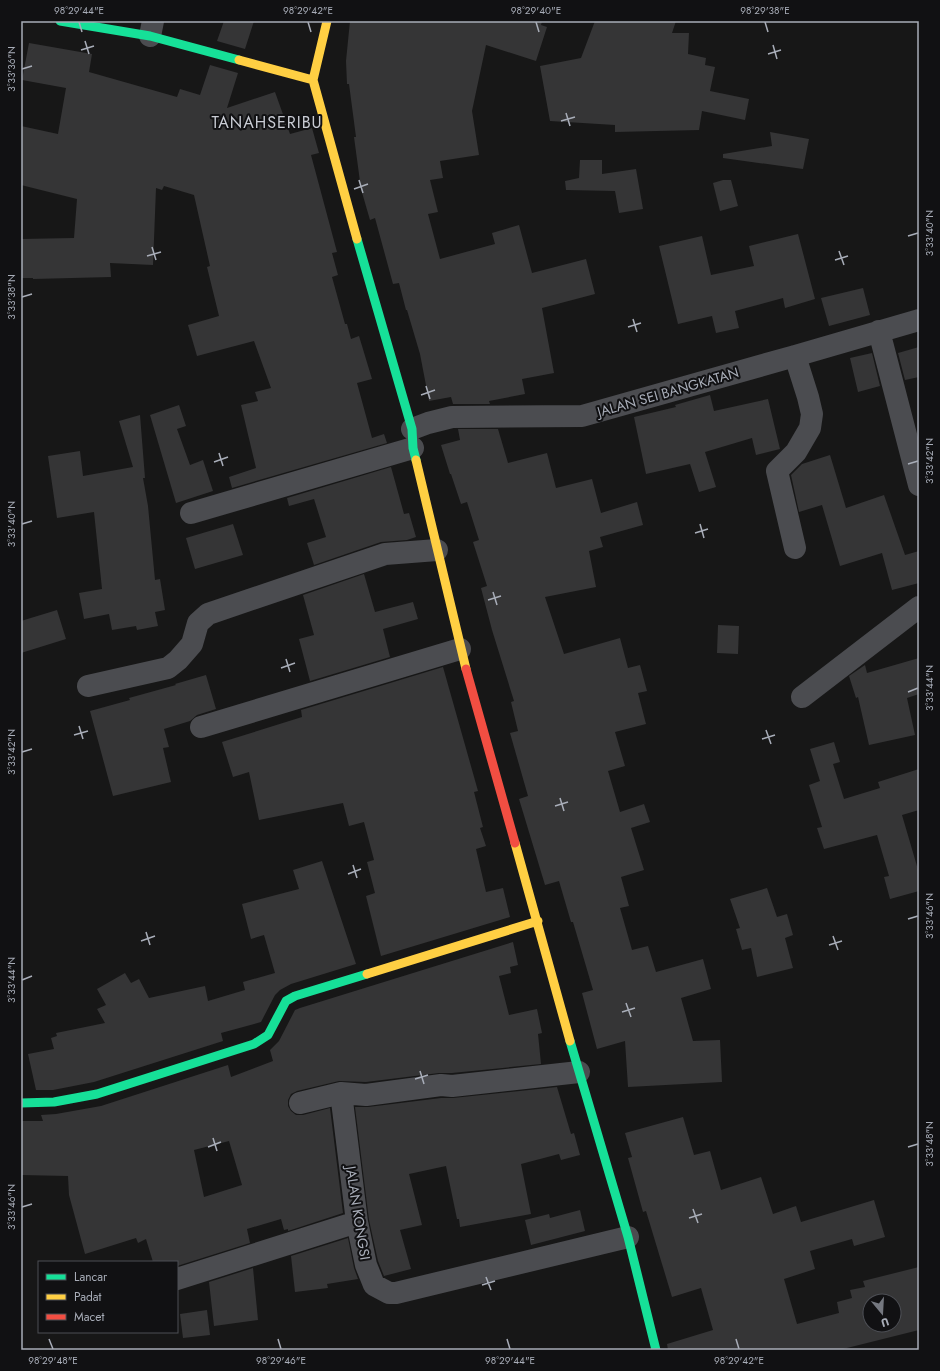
<svg xmlns="http://www.w3.org/2000/svg" width="940" height="1371" viewBox="0 0 940 1371" font-family="Jost,sans-serif">
  <style>
    .building { fill: #353536; fill-rule: evenodd }
    .lines { fill: none; stroke-linecap: round; stroke-linejoin: round }
    .street { stroke: #4b4c50; stroke-width: 22 }
    .fast { stroke: #16e098; stroke-width: 9 }
    .slow { stroke: #ffcf43; stroke-width: 9 }
    .jam { stroke: #f24e42; stroke-width: 9 }
    .ticks { fill: none; stroke: #a8adb8; stroke-width: 1.5 }
    .labels { text-anchor: middle; stroke-width: 4; stroke-linejoin: round; paint-order: stroke }
    .street-label { font-size: 14px; fill: #a8adb8; stroke: #111113 }
    .quarter-label { font-size: 16px; letter-spacing: 1px; fill: #c9ccd4; stroke: #111113 }
    .neatline { fill: none; stroke: #a8adb8; stroke-width: 1.5 }
    .ticks-label { font-size: 10px; text-anchor: middle; fill: #a8adb8 }
  </style>
  <rect width="100%" height="100%" fill="#171717"/>
  <path class="building" d="M224,21H254L245,49L217,41Z
    M350,21H542L541,25L547,27L536,61L486,45L472,111L479,155L440,161L443,178L430,180L438,212L428,214L440,259L495,244L492,233L519,225L532,273L586,259L595,294L542,308L554,373L522,379L525,394L489,401L490,404H453L451,397L429,401L420,354L407,310H406L399,283L393,284L375,218L370,220L361,189L354,137H356L349,84H347L346,61Z
    M595,21H676L672,33H689L688,54L706,58L705,65L715,67L710,91L749,99L745,120L702,111L699,130L615,132V125L550,121L540,66L581,58Z
    M29,43L92,54L89,72L177,97L180,89L200,95L210,65L238,73L227,108L275,92L290,134L312,128L319,153L311,155L337,252L332,253L338,275L332,277L345,324H347L351,339L359,336L372,379L357,383L372,438L384,434L387,443L232,488L229,477L256,468L241,405L258,401L255,392L271,388L254,341L197,356L188,325L219,316L207,267L210,266L194,195L164,186L162,190L156,188L153,265L110,263L111,277L33,279V278H21V239L74,238L77,199L21,185V126L58,134L66,88L22,80Z
    M770,132L809,139L803,169L723,158V154L772,146Z
    M580,160H602V174L636,169L643,209L619,213L615,191L566,190L565,181L579,178Z
    M723,180H731L738,206L720,211L713,183Z
    M798,234L815,299L785,308L783,298L735,311L739,328L716,333L712,316L678,324L659,246L702,236L711,275L754,266L749,246Z
    M863,288L870,315L829,326L821,298Z
    M919,347V377L905,380L898,353Z
    M872,353L880,386L858,392L850,358Z
    M710,395L714,411L768,399L780,449L756,455L752,438L705,452L716,487L699,492L690,464L646,474L634,417L676,407L675,405Z
    M179,405L186,426L177,429L190,465L203,460L213,491L176,503L150,415Z
    M140,415L145,478H143L148,506L155,580L160,579L165,610L155,612L158,626L137,630L136,626L112,630L109,614L84,619L79,593L102,589L94,512L57,518L48,456L80,451L83,476L133,467L119,421Z
    M458,429H498L508,463L547,453L556,488L592,479L601,513L637,502L643,525L600,537L603,547L589,551L596,587L545,597L564,654L620,638L628,668L640,665L647,691L638,693L646,724L615,732L625,766L608,771L620,812L644,804L650,822L631,828L644,870L621,877L629,906L620,908L632,950L648,946L656,972L703,959L711,989L681,998L693,1041L720,1040L722,1082L628,1087L625,1041L597,1049L582,993L593,990L573,922H571L559,881L545,885L519,799L528,796L510,733L518,731L511,702L514,701L492,630L481,588L487,586L473,542L479,540L467,502L461,504L451,474H450L441,445L460,440Z
    M830,455L846,508L884,495L905,555L919,551V583L892,590L882,553L840,566L822,505L799,512L791,475L802,464Z
    M391,467L404,514L409,513L416,537L407,540L381,542L314,565L307,543L326,537L314,499L289,506L287,498Z
    M233,524L243,555L195,569L186,538Z
    M364,574L375,612L413,602L418,619L383,629L390,657L310,681L299,639L314,635L303,595Z
    M57,610L66,639L21,653V621Z
    M718,625L739,626L738,654L717,653Z
    M919,658V694L907,698L915,735L869,745L858,697L856,698L849,676L865,665L867,673Z
    M443,667L478,791L474,792L483,827L480,828L486,846L476,849L486,892L503,888L510,917L381,956L366,896L375,893L367,862L374,860L364,822L349,826L343,803L259,820L249,772L233,777L222,742L302,717L301,710Z
    M206,675L216,709L197,715L190,721L164,729L169,747L163,748L171,782L113,796L90,711L130,700L129,698L176,685L175,684Z
    M834,742L840,762L833,764L844,799L880,788L878,782L919,769V810L902,815L919,873V891L890,899L884,877L889,876L877,835L824,849L817,828L822,827L809,785L820,781L810,749Z
    M322,861L356,964L291,984L280,990L275,995L261,1022L221,1033L223,1041L94,1082L53,1090H36L28,1054L54,1049L51,1038L57,1036L56,1033L105,1023L97,1009L106,1005L97,989L125,973L131,983L139,979L149,998L205,986L208,1001L245,990L243,982L275,973L264,935L251,939L242,904L299,889L293,870Z
    M767,888L777,917L787,914L793,935L785,938L793,968L757,977L751,948L742,950L736,929L740,928L730,899Z
    M513,942L518,965L510,967L511,973L499,976L509,1015L537,1009L542,1033L538,1034L541,1064L452,1073H439L366,1082L339,1081L297,1091L291,1094L288,1100V1106L291,1111L296,1115H303L330,1108L343,1213L288,1231V1229L284,1230L281,1219L247,1229L250,1243L177,1266V1262H153L146,1239L138,1243L136,1238L85,1254L69,1195L68,1176L21,1175V1121H43L41,1115L56,1114L101,1106L228,1065L231,1077L273,1061L270,1050L279,1041L295,1010L300,1008ZM229,1141L242,1185L204,1197L194,1150Z
    M557,1087L571,1134L574,1133L580,1155L561,1160L559,1154L521,1164L531,1214L460,1227L459,1219H457L446,1166L409,1174L422,1225L400,1230L411,1269L384,1276L378,1261L369,1220L355,1107H368L441,1098H453Z
    M683,1117L694,1155L710,1151L721,1190L761,1177L773,1214L796,1206L801,1222L874,1200L885,1237L854,1246L852,1239L810,1251L815,1269L784,1279L797,1324L839,1313L837,1302L852,1298L850,1290L865,1287L863,1281L919,1267V1330L839,1350H668L667,1344L713,1330L701,1288L672,1297L646,1211L643,1212L628,1158L632,1157L625,1133ZM870,1301H894V1325H870Z
    M580,1210L585,1231L531,1245L525,1220L549,1214L550,1218Z
    M348,1238L354,1268L358,1279L327,1284L328,1288L295,1292L291,1256Z
    M253,1268L258,1320L214,1326L209,1282Z
    M207,1310L210,1335L183,1338L180,1314Z"/>
  <g class="lines">
    <path class="street" d="M150,36L153,21
      M879,331L919,485
      M795,356L808,397L812,414L810,428L796,452L777,471L795,548
      M412,429L428,423L452,417L582,416L795,356L919,320
      M191,513L413,448
      M88,686L168,668L178,660L192,644L198,623L208,614L385,554L437,550
      M802,697L919,607
      M201,727L460,649
      M341,1093L357,1222L366,1265L374,1285L389,1293H396L628,1237
      M300,1103L341,1093L366,1095L441,1085L452,1086L579,1072
      M177,1279L357,1222"/>
    <path class="fast" d="M60,21L150,36L239,60
      M357,239L412,429L413,448L416,460
      M570,1041L628,1237L656,1350
      M21,1103L54,1102L97,1094L254,1044L268,1035L286,1001L295,996L367,974"/>
    <path class="slow" d="M327,21L313,80L357,239
      M239,60L313,80
      M416,460L466,669
      M515,843L570,1041
      M367,974L538,921"/>
    <path class="jam" d="M466,669L515,843"/>
  </g>
  <path class="ticks" d="M79,22L82,32M308,22L311,32M536,22L539,32M765,22L768,32M85,41L89,54M773,45L777,59M81,50L94,46M768,54L781,50M22,69L32,66M566,113L570,126M561,121L575,117M359,180L363,193M354,189L368,184M908,236L918,233M152,247L156,260M839,251L844,265M147,256L161,252M835,260L848,256M22,297L32,294M633,319L637,332M628,327L641,323M426,386L430,399M421,395L435,390M219,453L223,466M214,462L228,457M908,464L918,461M22,524L32,521M700,524L704,538M695,533L708,529M493,592L497,605M488,600L501,596M286,659L290,672M281,668L295,663M908,692L918,688M79,726L83,739M766,730L771,744M74,735L88,731M762,739L775,735M22,752L32,749M560,798L564,811M555,806L568,802M353,865L357,878M348,874L361,869M908,919L918,916M146,932L150,945M833,936L838,950M141,941L155,936M829,945L842,941M22,980L32,976M626,1003L631,1017M622,1012L635,1008M420,1071L424,1084M415,1079L428,1075M213,1138L217,1151M208,1147L221,1142M908,1147L918,1144M22,1207L32,1204M693,1209L698,1223M689,1218L702,1214M486,1277L491,1290M482,1285L495,1281M49,1339L53,1349M278,1339L281,1349M507,1339L510,1349M736,1339L739,1349"/>
  <g class="labels">
    <g class="street-label">
      <text transform="translate(668 392) rotate(-16)" y="5">JALAN SEI BANGKATAN</text>
      <text transform="translate(358 1213) rotate(81)" y="5">JALAN KONGSI</text>
    </g>
    <g class="quarter-label">
      <text x="267" y="128">TANAHSERIBU</text>
    </g>
  </g>
  <rect width="940" height="1371" fill="none" stroke="#111113" stroke-width="44"/>
  <rect x="38" y="1261" width="140" height="72" fill="#111113" stroke="#4d4f55"/>
  <rect x="46" y="1274" width="20" height="6" fill="#16e098" stroke="#4d4f55"/>
  <text x="74" y="1281" font-size="12" fill="#a8adb8">Lancar</text>
  <rect x="46" y="1294" width="20" height="6" fill="#ffcf43" stroke="#4d4f55"/>
  <text x="74" y="1301" font-size="12" fill="#a8adb8">Padat</text>
  <rect x="46" y="1314" width="20" height="6" fill="#f24e42" stroke="#4d4f55"/>
  <text x="74" y="1321" font-size="12" fill="#a8adb8">Macet</text>
  <g transform="translate(882 1313) rotate(162)"><circle r="19" fill="#111113" stroke="#4d4f55"/>
  <path d="M0-3L7 15L0 10L-7 15Z" fill="#757880"/>
  <text y="-6" font-size="11" font-weight="bold" text-anchor="middle" fill="#a8adb8">U</text>
  </g>
  <rect x="22" y="22" width="896" height="1327" class="neatline"/>
  <g class="ticks-label">
    <text x="79" y="14">98°29'44"E</text>
    <text x="308" y="14">98°29'42"E</text>
    <text x="536" y="14">98°29'40"E</text>
    <text x="765" y="14">98°29'38"E</text>
    <text transform="translate(11 69) rotate(-90)" y="4">3°33'36"N</text>
    <text transform="translate(929 233) rotate(-90)" y="4">3°33'40"N</text>
    <text transform="translate(11 297) rotate(-90)" y="4">3°33'38"N</text>
    <text transform="translate(929 461) rotate(-90)" y="4">3°33'42"N</text>
    <text transform="translate(11 524) rotate(-90)" y="4">3°33'40"N</text>
    <text transform="translate(929 688) rotate(-90)" y="4">3°33'44"N</text>
    <text transform="translate(11 752) rotate(-90)" y="4">3°33'42"N</text>
    <text transform="translate(929 916) rotate(-90)" y="4">3°33'46"N</text>
    <text transform="translate(11 980) rotate(-90)" y="4">3°33'44"N</text>
    <text transform="translate(929 1144) rotate(-90)" y="4">3°33'48"N</text>
    <text transform="translate(11 1207) rotate(-90)" y="4">3°33'46"N</text>
    <text x="53" y="1364">98°29'48"E</text>
    <text x="281" y="1364">98°29'46"E</text>
    <text x="510" y="1364">98°29'44"E</text>
    <text x="739" y="1364">98°29'42"E</text>
  </g>
</svg>
